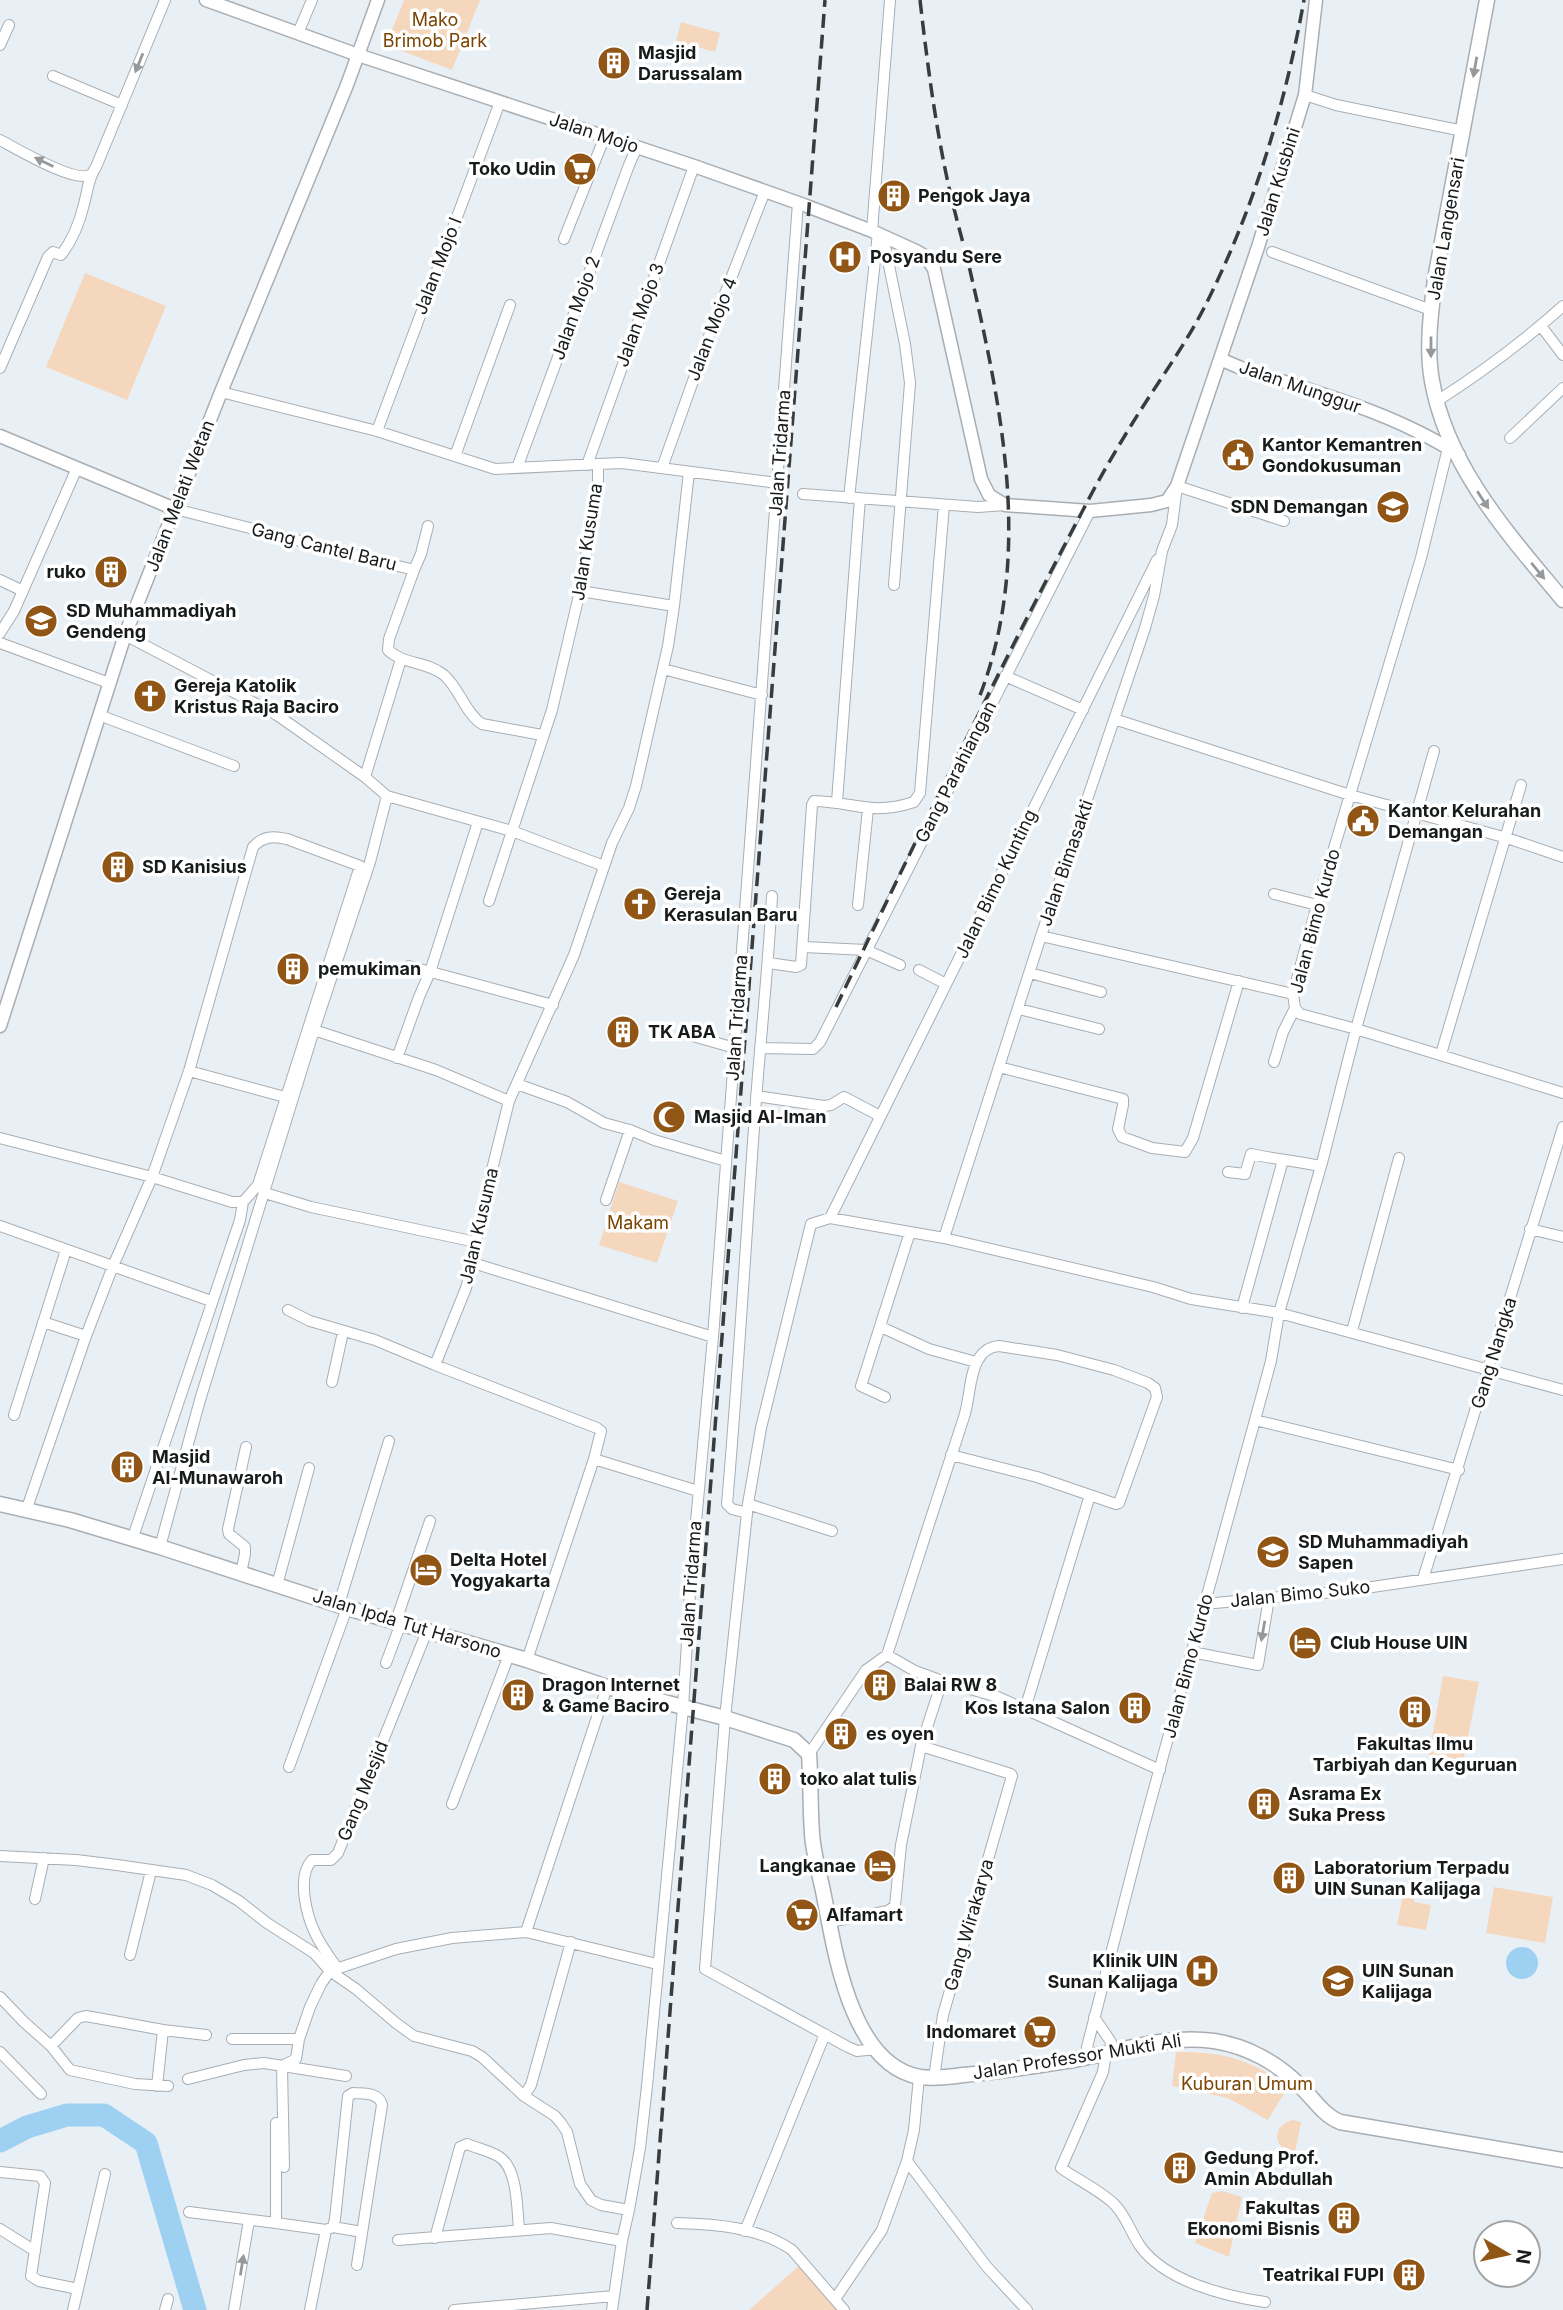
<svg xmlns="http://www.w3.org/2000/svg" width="1563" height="2310" viewBox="0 0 1563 2310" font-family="Inter,sans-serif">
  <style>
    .green { fill: #f4d7bd }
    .water { fill: #9ed0f2 }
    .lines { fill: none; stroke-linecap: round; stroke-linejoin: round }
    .river { stroke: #9ed0f2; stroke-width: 23 }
    .minor-casing { stroke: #a8aeb3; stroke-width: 12 }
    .tertiary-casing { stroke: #a8aeb3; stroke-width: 15 }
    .secondary-casing { stroke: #a8aeb3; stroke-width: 17 }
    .minor { stroke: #fff; stroke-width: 10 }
    .tertiary { stroke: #fff; stroke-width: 12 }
    .secondary { stroke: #fff; stroke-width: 14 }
    .rail { stroke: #383c3d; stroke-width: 3.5; stroke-dasharray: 14 7; stroke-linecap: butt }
    .oneway { fill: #979899 }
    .labels { text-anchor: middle; stroke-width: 7; stroke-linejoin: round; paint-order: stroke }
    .park-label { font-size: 18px; fill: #7a4502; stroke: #fff }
    .poi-label { font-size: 18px; font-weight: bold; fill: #181b1c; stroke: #fff; text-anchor: start }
    .street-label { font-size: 18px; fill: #181b1c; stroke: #fff }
  </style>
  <rect width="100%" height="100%" fill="#e9f0f5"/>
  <path class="green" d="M404,0H480L452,70L386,45Z
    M681,22L720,33L715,52L676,41Z
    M85,273L166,306L127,400L46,367Z
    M619,1182L678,1201L657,1263L599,1245Z
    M1443,1676L1479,1682L1463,1762L1429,1755Z
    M1405,1885L1416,1887L1414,1902L1431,1905L1426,1930L1397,1925Z
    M1494,1887L1553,1897L1545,1943L1486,1933Z
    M1176,2052C1227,2052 1245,2059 1289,2085L1268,2120L1228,2098L1172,2086Z
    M1293,2120L1301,2122L1295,2152C1272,2150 1271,2125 1293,2120Z
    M1222,2191L1242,2197L1229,2257L1195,2243L1212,2193Z
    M800,2265L839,2310H749Z"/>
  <path class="water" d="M1506 1963a16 16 0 1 1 32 0a16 16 0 1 1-32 0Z"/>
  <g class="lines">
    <path class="river" d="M0,2141L27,2127L67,2115H104L146,2143L195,2310"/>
    <defs>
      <path id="minor" d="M298,33L312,0
        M0,45L9,25
        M53,76L122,105
        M1305,95L1336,105L1463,131
        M0,140C17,149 74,183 90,175
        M872,231L890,0
        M883,236L905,344L910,383L894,585
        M564,239L605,136
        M1272,252L1431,310
        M1541,326L1563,355
        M0,368L48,257L53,252L61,255C72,241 80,221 84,204C88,190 88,178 96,167L165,0
        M221,392L377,431L495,469L598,464V483L580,591L552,710L489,901
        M1437,401C1481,373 1524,341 1563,306
        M377,431L500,102
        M1510,438L1563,388
        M455,456L510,305
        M598,464L622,463L778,483
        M587,465L694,166
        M517,468L629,165L637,147
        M662,468L714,322L765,191
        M803,494L978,507L1005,505
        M849,498L878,233
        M175,509L414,570L389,639L388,650C404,665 427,661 444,675C459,688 466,714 482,724L542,735
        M414,570L421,554L428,526
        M0,580L23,591
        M674,606L689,472
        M0,633L14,611L77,468
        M125,635L277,715L365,777L387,796L512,831L604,866
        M0,643L109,683
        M663,669L762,695
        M1005,676L1083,710
        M99,715L234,766
        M1114,719L1350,795L1507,838L1563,857
        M1434,751L1356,1029L1563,1093
        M365,777L401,659
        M837,802L860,498
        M1274,894L1317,905
        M858,905L868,809
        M1041,936L1293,994
        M804,947L866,950L900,965
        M769,963L796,967L801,965L812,805L814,801C855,802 871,816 914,802L920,793L944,505
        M409,966L553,1005
        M919,970L946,984
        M1030,973L1101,992
        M1019,1009L1099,1029
        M314,1030L436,1070L509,1101
        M682,1033L735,1048
        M760,1048L813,1049L820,1042L1090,511
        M1441,1054L1521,785
        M397,1058L419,997L430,972L478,822
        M1274,1062L1283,1032L1295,1008
        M999,1067L1123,1099V1105L1118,1129L1122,1137L1152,1148L1185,1152L1193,1138L1239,981
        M189,1071L285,1097
        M517,1084L567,1102L604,1123L630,1130L654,1140L726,1161
        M756,1096L824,1106L831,1105L844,1097L880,1116
        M0,1138L152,1177L232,1202H243L258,1185L360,866L287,839C273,836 263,836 253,847L189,1071L152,1177L113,1266L86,1336L26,1511
        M1228,1172L1245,1174L1251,1154C1274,1159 1297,1161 1320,1166
        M265,1193L311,1207L476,1242
        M606,1200L630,1130
        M830,1218L1157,560
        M0,1226L211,1301
        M1530,1229L1563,1237
        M944,1238L1041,936L1145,628L1154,596L1162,551L1172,525L1177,486L1284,521
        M473,1263L713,1337
        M1242,1308L1283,1160
        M288,1310L310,1321L375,1340L435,1365
        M43,1322L86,1336
        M881,1327L929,1349L976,1362
        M1352,1331L1399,1158
        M332,1382L343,1332
        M885,1397L861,1386L910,1232
        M14,1415L66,1250
        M1255,1420L1459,1470
        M594,1459L698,1491
        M748,1504L832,1531
        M747,1513L732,1509L727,1504C738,1379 745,1253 754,1128C759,1051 768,974 772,896
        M132,1540L240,1220L243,1202
        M160,1547L200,1400L314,1030L370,862L387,796
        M241,1573L245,1554V1547L229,1534L228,1529L246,1447
        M1423,1579L1563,1127
        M277,1585L309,1468
        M339,1604L389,1441
        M1204,1604L1345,1591L1563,1559
        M396,1621L430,1521
        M1192,1652L1258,1665L1269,1598
        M887,1655L915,1671L942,1681L998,1697L1160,1770
        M527,1660L594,1459L601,1431L597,1428L435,1365L466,1288L473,1263L482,1210L509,1101L574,955L612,843L629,808L636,786L668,646L674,606L580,591
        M386,1663L401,1623
        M1025,1709L1090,1495
        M921,1746L1011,1774L1012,1776L943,2015L934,2078
        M809,1754L866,1670L887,1655C912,1576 938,1496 964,1417C970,1399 969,1375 978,1360C983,1351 989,1347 999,1346L1057,1355L1114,1370L1148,1383L1155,1388L1157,1397L1119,1503L1116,1504L1037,1477L951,1455
        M289,1767L347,1608
        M452,1804L509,1655
        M0,1856L76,1860L117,1865L186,1875L212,1885L239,1901L267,1923L314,1953L330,1971L356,1989L396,2023L414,2036L472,2051L482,2057L524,2096L555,2116L561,2123L567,2132L580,2184L591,2200L601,2205L629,2210
        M35,1899L44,1858
        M829,1922L888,1911L895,1906L901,1845L921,1746L942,1681
        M526,1932L607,1687
        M130,1955L151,1871
        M337,1968C330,1958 322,1947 316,1935C307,1917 296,1877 312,1860H331L338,1853L427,1631
        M0,1997L24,2022L51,2046L78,2018L86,2016L163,2030L206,2035
        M1094,2017L1111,2042L1112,2052
        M232,2039H299
        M51,2046L70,2070L135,2084L168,2086
        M876,2049L857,2051L848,2047L705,1969L725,1718L748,1504L761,1428L811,1224L830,1218L944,1238L1153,1287L1191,1299L1279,1313L1563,1390
        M0,2052L41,2094
        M1106,2053L1103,2072L1061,2168C1076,2179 1103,2192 1115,2205C1126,2216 1131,2233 1140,2246C1165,2281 1224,2296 1265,2302
        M1088,2057L1087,2047L1142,1833L1255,1420L1271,1361L1279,1313L1323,1159L1356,1029L1300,1014L1295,1008L1293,994L1317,905L1421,558L1448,448
        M282,2066L296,2059L299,2039L310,2007L321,1984L330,1971L396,1949L452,1938L526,1932L657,1964
        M282,2066L284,2167
        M188,2079L244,2065L264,2063L346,2076
        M157,2086L163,2030
        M524,2096L531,2085L571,1942
        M276,2123V2223L326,2230L333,2227L335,2219L348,2096L353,2093C364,2094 379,2092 382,2105L357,2265
        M907,2161L987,2267L1027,2310
        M0,2172L40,2176L45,2183L31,2276L39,2281L78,2289
        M189,2212L276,2223
        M677,2223C715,2224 759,2227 792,2250L844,2310
        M333,2227L362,2232
        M0,2229L35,2251
        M745,2231L825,2034
        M435,2238L460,2147L467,2144C477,2148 489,2151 498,2156C518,2167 517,2209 519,2229
        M398,2240L551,2228L622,2241
        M835,2299L882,2230L907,2161L914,2130L919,2077
        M73,2310L105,2174
        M165,2310L168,2299
        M234,2310L249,2220
        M310,2310L326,2230
        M454,2310L614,2296
        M612,2310L622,2241L629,2210L640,2148L647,2086L683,1708L691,1576L713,1337L798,203"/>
      <path id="tertiary" d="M206,0L358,55L694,166L804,205L872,231L916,251L926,257L934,269L981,479L989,495L1005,505L1090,511L1151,505L1167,501L1177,486L1258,247L1305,95L1316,0
        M1220,359L1241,368C1314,392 1393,412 1459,455
        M0,436L175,509
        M0,1026L125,635L221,392L347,85L378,0"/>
      <path id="secondary" d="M1487,0L1435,279C1431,311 1426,348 1432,381C1447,467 1509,535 1563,600
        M0,1504L70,1520L160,1547L347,1608L527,1660L607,1687L725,1718L794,1740L809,1754C811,1780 810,1807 812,1833C813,1854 820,1875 824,1896C835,1952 851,2065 920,2077C934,2079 949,2077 963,2075C1000,2072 1036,2066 1073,2060C1120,2052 1165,2034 1214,2041C1247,2046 1278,2063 1301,2087C1314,2099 1323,2115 1340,2122L1563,2160"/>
    </defs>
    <use href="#minor" class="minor-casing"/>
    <use href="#tertiary" class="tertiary-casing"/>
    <use href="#secondary" class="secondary-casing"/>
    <use href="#minor" class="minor"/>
    <use href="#tertiary" class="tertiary"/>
    <use href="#secondary" class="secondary"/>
    <path class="rail" d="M920,0C927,61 935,123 948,183C954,211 962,238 969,266C1002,409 1034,556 979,698
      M836,1007C916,840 997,673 1083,510C1101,475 1121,441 1142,408C1163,375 1186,343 1204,308C1253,212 1285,106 1304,0
      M647,2310L825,0"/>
  </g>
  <defs><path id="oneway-solid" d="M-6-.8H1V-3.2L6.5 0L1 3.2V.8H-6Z" transform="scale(1.75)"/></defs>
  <g class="oneway">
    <use href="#oneway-solid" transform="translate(139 63) rotate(112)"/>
    <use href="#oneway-solid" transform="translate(1475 67) rotate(100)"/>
    <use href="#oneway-solid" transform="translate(44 162) rotate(-154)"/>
    <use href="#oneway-solid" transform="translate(1431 347) rotate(90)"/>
    <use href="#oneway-solid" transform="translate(1483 500) rotate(57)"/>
    <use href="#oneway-solid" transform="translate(1538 571) rotate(50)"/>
    <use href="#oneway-solid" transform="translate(1263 1631) rotate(100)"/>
    <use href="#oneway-solid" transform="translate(242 2265) rotate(-81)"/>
  </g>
  <defs>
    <symbol id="building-disc" viewBox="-11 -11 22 22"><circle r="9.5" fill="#915615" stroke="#fff"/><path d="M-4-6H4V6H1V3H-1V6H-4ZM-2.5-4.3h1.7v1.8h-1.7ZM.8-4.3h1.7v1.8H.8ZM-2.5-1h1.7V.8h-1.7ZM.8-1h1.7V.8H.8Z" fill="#fff"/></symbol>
    <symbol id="supermarket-disc" viewBox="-11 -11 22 22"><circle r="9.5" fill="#915615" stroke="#fff"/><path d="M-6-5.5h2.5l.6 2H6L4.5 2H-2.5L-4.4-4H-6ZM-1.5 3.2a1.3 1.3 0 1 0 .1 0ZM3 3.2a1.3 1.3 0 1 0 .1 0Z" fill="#fff"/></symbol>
    <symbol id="hospital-disc" viewBox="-11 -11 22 22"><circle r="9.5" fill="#915615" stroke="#fff"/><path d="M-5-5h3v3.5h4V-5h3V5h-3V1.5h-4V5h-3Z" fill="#fff"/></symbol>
    <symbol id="civic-disc" viewBox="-11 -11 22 22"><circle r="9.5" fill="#915615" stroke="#fff"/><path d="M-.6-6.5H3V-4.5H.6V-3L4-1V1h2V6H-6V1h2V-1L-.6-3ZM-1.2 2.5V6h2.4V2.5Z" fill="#fff"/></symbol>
    <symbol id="school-disc" viewBox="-11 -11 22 22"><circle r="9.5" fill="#915615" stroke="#fff"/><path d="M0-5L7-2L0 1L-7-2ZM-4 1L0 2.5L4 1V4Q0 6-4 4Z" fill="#fff"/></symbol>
    <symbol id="church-disc" viewBox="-11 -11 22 22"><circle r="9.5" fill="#915615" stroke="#fff"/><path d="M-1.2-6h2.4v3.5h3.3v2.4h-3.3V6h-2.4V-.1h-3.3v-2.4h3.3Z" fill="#fff"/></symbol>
    <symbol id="mosque-disc" viewBox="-11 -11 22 22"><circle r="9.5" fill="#915615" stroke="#fff"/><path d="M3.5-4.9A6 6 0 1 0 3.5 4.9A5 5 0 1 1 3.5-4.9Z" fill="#fff"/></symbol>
    <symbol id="hotel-disc" viewBox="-11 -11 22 22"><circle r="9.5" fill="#915615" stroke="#fff"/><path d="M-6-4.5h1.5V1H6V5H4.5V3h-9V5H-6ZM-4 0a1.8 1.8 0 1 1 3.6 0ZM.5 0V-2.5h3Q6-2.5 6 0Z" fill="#fff"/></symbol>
    <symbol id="university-disc" viewBox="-11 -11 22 22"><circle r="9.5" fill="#915615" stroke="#fff"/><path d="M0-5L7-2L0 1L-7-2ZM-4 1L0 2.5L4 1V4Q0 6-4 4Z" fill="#fff"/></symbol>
  </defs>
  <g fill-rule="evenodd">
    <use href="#building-disc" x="595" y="44" width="38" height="38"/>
    <use href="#supermarket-disc" x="561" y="150" width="38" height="38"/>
    <use href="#building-disc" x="875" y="177" width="38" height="38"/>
    <use href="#hospital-disc" x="826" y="238" width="38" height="38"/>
    <use href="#civic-disc" x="1219" y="436" width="38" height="38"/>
    <use href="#school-disc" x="1374" y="488" width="38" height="38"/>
    <use href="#building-disc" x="92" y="553" width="38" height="38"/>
    <use href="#school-disc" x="22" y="602" width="38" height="38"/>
    <use href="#church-disc" x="131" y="677" width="38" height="38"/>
    <use href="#civic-disc" x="1344" y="802" width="38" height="38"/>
    <use href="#building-disc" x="99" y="848" width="38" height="38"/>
    <use href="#church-disc" x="621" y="885" width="38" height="38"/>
    <use href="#building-disc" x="274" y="950" width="38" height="38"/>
    <use href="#building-disc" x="604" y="1013" width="38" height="38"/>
    <use href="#mosque-disc" x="650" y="1098" width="38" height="38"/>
    <use href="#building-disc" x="108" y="1448" width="38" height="38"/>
    <use href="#school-disc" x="1254" y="1533" width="38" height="38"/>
    <use href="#hotel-disc" x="407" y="1551" width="38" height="38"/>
    <use href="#hotel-disc" x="1286" y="1624" width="38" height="38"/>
    <use href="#building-disc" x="861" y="1666" width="38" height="38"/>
    <use href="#building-disc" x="499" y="1676" width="38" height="38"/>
    <use href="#building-disc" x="1116" y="1689" width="38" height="38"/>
    <use href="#building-disc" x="1396" y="1693" width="38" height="38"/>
    <use href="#building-disc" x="822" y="1715" width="38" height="38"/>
    <use href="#building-disc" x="756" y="1760" width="38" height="38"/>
    <use href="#building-disc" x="1245" y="1785" width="38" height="38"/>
    <use href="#hotel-disc" x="861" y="1847" width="38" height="38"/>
    <use href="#building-disc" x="1270" y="1859" width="38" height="38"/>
    <use href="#supermarket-disc" x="783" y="1896" width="38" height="38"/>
    <use href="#hospital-disc" x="1183" y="1952" width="38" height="38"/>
    <use href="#university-disc" x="1319" y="1962" width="38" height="38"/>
    <use href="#supermarket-disc" x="1021" y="2013" width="38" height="38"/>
    <use href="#building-disc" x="1161" y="2149" width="38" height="38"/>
    <use href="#building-disc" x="1325" y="2199" width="38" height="38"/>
    <use href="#building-disc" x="1390" y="2256" width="38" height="38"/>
  </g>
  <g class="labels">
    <g class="park-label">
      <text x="435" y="26">Mako<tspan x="435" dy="21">Brimob Park</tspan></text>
      <text x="638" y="1229">Makam</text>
      <text x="1247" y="2090">Kuburan Umum</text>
    </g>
    <g class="poi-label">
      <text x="638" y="59">Masjid<tspan x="638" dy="21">Darussalam</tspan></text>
      <text x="556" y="175" text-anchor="end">Toko Udin</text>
      <text x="918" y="202">Pengok Jaya</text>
      <text x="870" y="263">Posyandu Sere</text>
      <text x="1262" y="451">Kantor Kemantren<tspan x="1262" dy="21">Gondokusuman</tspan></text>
      <text x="1368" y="513" text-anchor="end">SDN Demangan</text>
      <text x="86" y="578" text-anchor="end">ruko</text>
      <text x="66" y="617">SD Muhammadiyah<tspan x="66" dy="21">Gendeng</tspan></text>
      <text x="174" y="692">Gereja Katolik<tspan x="174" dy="21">Kristus Raja Baciro</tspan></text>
      <text x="1388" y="817">Kantor Kelurahan<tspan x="1388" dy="21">Demangan</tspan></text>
      <text x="142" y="873">SD Kanisius</text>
      <text x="664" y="900">Gereja<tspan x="664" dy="21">Kerasulan Baru</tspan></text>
      <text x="318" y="975">pemukiman</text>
      <text x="648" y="1038">TK ABA</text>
      <text x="694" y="1123">Masjid Al-Iman</text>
      <text x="152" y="1463">Masjid<tspan x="152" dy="21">Al-Munawaroh</tspan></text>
      <text x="1298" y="1548">SD Muhammadiyah<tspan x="1298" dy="21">Sapen</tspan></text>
      <text x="450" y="1566">Delta Hotel<tspan x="450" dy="21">Yogyakarta</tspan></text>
      <text x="1330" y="1649">Club House UIN</text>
      <text x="542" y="1691">Dragon Internet<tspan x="542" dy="21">&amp; Game Baciro</tspan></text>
      <text x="904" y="1691">Balai RW 8</text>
      <text x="1110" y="1714" text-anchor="end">Kos Istana Salon</text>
      <text x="866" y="1740">es oyen</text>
      <text x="1415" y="1750" text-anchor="middle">Fakultas Ilmu<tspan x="1415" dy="21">Tarbiyah dan Keguruan</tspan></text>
      <text x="800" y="1785">toko alat tulis</text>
      <text x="1288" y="1800">Asrama Ex<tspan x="1288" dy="21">Suka Press</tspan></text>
      <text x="856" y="1872" text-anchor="end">Langkanae</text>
      <text x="1314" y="1874">Laboratorium Terpadu<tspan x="1314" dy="21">UIN Sunan Kalijaga</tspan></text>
      <text x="826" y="1921">Alfamart</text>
      <text x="1178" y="1967" text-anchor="end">Klinik UIN<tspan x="1178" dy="21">Sunan Kalijaga</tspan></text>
      <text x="1362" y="1977">UIN Sunan<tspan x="1362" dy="21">Kalijaga</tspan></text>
      <text x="1016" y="2038" text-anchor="end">Indomaret</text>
      <text x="1204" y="2164">Gedung Prof.<tspan x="1204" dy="21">Amin Abdullah</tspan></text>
      <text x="1320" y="2214" text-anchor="end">Fakultas<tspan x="1320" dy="21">Ekonomi Bisnis</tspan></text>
      <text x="1384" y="2281" text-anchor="end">Teatrikal FUPI</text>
    </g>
    <g class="street-label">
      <text transform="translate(594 133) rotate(18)" y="6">Jalan Mojo</text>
      <text transform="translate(1278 182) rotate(-73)" y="6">Jalan Kusbini</text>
      <text transform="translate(1446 229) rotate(-80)" y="6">Jalan Langensari</text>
      <text transform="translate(438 266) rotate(-69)" y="6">Jalan Mojo I</text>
      <text transform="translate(576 308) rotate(-70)" y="6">Jalan Mojo 2</text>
      <text transform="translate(640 315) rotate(-70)" y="6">Jalan Mojo 3</text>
      <text transform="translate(712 329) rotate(-69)" y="6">Jalan Mojo 4</text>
      <text transform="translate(1300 387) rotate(19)" y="6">Jalan Munggur</text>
      <text transform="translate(780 453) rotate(-86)" y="6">Jalan Tridarma</text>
      <text transform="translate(180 496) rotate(-69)" y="6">Jalan Melati Wetan</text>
      <text transform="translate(587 542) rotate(-81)" y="6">Jalan Kusuma</text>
      <text transform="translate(324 547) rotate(14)" y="6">Gang Cantel Baru</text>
      <text transform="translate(956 772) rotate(-63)" y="6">Gang Parahiangan</text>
      <text transform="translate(1066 863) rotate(-71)" y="6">Jalan Bimasakti</text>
      <text transform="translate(996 884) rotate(-64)" y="6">Jalan Bimo Kunting</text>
      <text transform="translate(1315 921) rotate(-75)" y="6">Jalan Bimo Kurdo</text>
      <text transform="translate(737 1018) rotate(-86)" y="6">Jalan Tridarma</text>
      <text transform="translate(479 1226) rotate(-77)" y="6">Jalan Kusuma</text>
      <text transform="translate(1494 1353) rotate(-73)" y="6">Gang Nangka</text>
      <text transform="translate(691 1584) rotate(-86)" y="6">Jalan Tridarma</text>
      <text transform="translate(1300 1594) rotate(-6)" y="6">Jalan Bimo Suko</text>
      <text transform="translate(407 1624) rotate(17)" y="6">Jalan Ipda Tut Harsono</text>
      <text transform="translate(1188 1666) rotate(-75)" y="6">Jalan Bimo Kurdo</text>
      <text transform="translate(363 1791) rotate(-68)" y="6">Gang Mesjid</text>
      <text transform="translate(969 1925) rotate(-74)" y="6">Gang Wirakarya</text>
      <text transform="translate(1077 2057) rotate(-9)" y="6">Jalan Professor Mukti Ali</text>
    </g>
  </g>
  <g transform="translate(1507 2254) rotate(99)"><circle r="33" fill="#ffffff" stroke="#a3a4a4" stroke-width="2"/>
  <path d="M0-5L12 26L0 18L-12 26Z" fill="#915615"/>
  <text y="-10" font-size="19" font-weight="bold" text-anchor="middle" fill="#181b1c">N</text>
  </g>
</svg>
